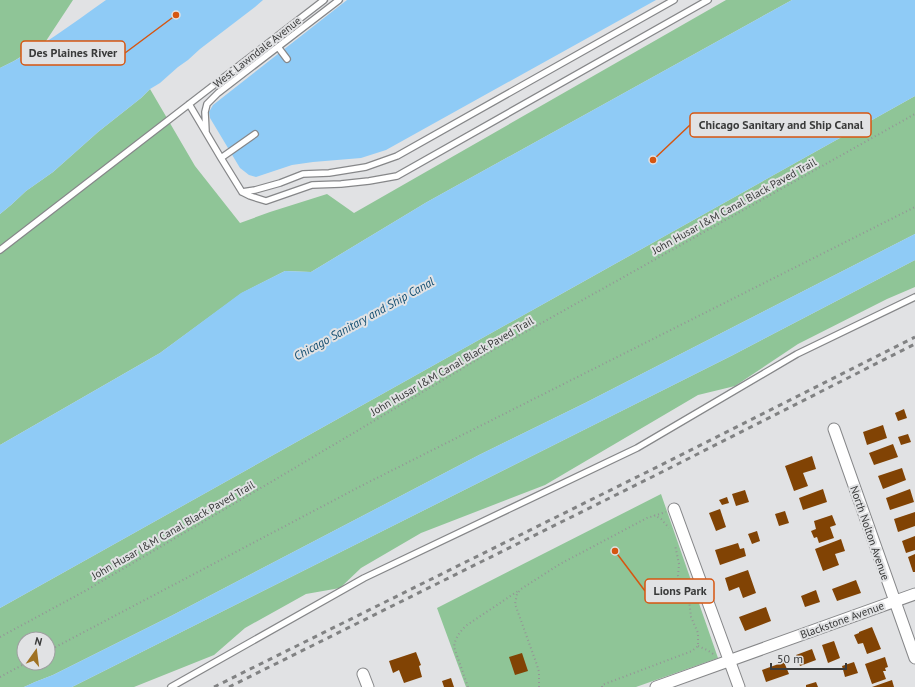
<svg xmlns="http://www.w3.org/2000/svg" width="915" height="687" viewBox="0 0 915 687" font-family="'PT Sans',sans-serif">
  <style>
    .green { fill: #8fc597; fill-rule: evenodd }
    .water { fill: #8fcbf6 }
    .building { fill: #814304 }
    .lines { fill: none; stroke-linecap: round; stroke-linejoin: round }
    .service-casing { stroke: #868789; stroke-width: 8 }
    .minor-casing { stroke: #868789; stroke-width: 13 }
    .path { stroke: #949596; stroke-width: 2; stroke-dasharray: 1 3; stroke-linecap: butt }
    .service { stroke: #fff; stroke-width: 5.5 }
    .minor { stroke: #fff; stroke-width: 11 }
    .rail { stroke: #818283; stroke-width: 3; stroke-dasharray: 5 5; stroke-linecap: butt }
    .labels { text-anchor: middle; stroke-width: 4; stroke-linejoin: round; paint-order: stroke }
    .street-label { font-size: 11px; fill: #393a3a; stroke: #e1e2e4 }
    .water-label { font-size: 12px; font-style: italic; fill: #124d70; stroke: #e1e2e4 }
    .leader { fill: none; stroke: #d65611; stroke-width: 1.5 }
    .callout-dot { fill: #d65611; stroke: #e1e2e4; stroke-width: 1.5 }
    .callout { fill: #e1e2e4; stroke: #d65611; stroke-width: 1.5 }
    .callout-label { font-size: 12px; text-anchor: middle; font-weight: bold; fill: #393a3a }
  </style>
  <rect width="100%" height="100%" fill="#e1e2e4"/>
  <path class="green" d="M0,0H73L46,41L14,61L0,68Z
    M726,0H792L427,202L311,272L285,271L242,293L160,353L0,445V214L11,205L26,191L53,172L98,132L141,98L150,89L195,166L240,223L270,212L327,194L354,213Z
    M915,96V234L585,403L479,455L171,616L53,675L35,682L24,687H0V608ZM24,639H48V663H24Z
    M915,260V287L887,299L798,344L735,386L698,395L545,485L421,533L361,568L340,588L306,594L245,628L214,655L134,687H72L733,355Z
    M661,494L718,658L636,687H466L437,608Z"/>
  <path class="water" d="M106,0H263L255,7L200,49L188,60L178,67L160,83L150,89L141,98L98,132L53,172L26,191L11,205L0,214V68C38,50 72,24 106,0Z
    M347,0H656L386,150L361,158L313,162L292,165L256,177L249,175L240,168L210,118L209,112L213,105Z
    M792,0H915V96L0,608V445L160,353L241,293L285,271L311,272L427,202Z
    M915,234V260L733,355L72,687H24L35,682L53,675L171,616L479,455L585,403Z"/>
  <path class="building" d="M904,409L907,418L898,421L895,413Z
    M883,425L887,438L867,445L863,432Z
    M908,434L911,442L901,445L898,437Z
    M893,444L898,457L874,465L869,453Z
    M812,456L816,469L803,473L808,486L794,491L785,466Z
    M902,468L906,480L883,489L878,476Z
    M823,489L827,502L803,510L799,498Z
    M910,489L914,502L890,510L886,498Z
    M745,490L749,502L736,506L732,494Z
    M727,497L729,503L722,505L719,500Z
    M720,509L726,527L716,531L709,513Z
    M785,511L789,523L779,526L775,514Z
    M915,512V526L898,532L894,519Z
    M832,515L836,525L830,527L834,538L819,543L817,537L814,538L811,531L816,529L814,521Z
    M757,531L760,541L752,544L748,534Z
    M915,536V550L906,553L902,541Z
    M841,539L845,551L835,554L839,565L823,571L815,549Z
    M738,543L740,549L744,548L746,556L720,565L715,550Z
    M915,554V572H913L908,557Z
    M748,570L756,593L743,598L739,587L729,591L725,578Z
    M856,580L861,593L837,601L832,589Z
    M816,590L820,602L805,607L801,596Z
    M766,607L771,621L745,631L739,617Z
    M872,627L881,649L867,654L863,643L858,644L854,635L859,633V632Z
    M834,641L840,658L828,663L822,645Z
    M812,649L816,660L800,666L796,655Z
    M416,652L421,665L419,666L422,677L404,683L399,670L393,673L389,661Z
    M522,653L528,671L515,675L509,657Z
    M885,657L888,667L885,668L886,671H883L886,679L872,684L865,664Z
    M784,662L789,674L766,682L762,670Z
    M854,662L858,673L845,677L842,666Z
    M451,678L454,687H444L442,681Z
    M892,680L894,687H872Z
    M816,682L818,687H806V685Z"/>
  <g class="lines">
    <defs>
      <path id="service" d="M278,47L287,59
        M189,104L221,158L242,192L250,196L266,201L312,185L341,184L369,181L397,176L708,0
        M206,132L205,112L207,104L218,93L339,0
        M221,158L255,134
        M242,192L255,190L280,183L303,174L329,173L366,167L397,156L674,0
        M0,250L324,0
        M171,687L364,578L637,448L797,354L915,297"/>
      <path id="minor" d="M834,429L915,658
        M674,509L739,687
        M363,674L368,687
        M656,687L915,594"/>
    </defs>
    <use href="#service" class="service-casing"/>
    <use href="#minor" class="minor-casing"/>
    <path class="path" d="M654,515L661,519L669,528
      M0,637L85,591L276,479L495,349L915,114
      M698,646L707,650L715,655
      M48,651L361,486L915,207
      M0,677L26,663
      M468,687L454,647C455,638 460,631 467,625L518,591
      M539,687V672L537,665L515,604L517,594L521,589L560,564L647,518L666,512
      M602,687V685L692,651L698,646V633L691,617L689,600L678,576L679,564L675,545"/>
    <use href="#service" class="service"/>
    <use href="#minor" class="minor"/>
    <path class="rail" d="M214,687L653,469L915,337
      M229,687L656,475L915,344"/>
  </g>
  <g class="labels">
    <g class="street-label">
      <text transform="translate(257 52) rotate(-38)" y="4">West Lawndale Avenue</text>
      <text transform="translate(734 206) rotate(-29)" y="4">John Husar I&amp;M Canal Black Paved Trail</text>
      <text transform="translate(452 366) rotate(-30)" y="4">John Husar I&amp;M Canal Black Paved Trail</text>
      <text transform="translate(173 530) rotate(-30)" y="4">John Husar I&amp;M Canal Black Paved Trail</text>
      <text transform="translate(870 533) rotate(71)" y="4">North Nolton Avenue</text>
      <text transform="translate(842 620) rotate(-20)" y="4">Blackstone Avenue</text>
    </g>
    <g class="water-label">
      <text transform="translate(364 319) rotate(-29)" y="4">Chicago Sanitary and Ship Canal</text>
    </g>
  </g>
  <path class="leader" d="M176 15L125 53M653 160L690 125M615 551L645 591"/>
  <g class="callout-dot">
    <circle cx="176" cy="15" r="4"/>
    <circle cx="653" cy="160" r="4"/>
    <circle cx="615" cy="551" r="4"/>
  </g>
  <g class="callout">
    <rect x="21" y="41" width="104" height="24" rx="4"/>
    <rect x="690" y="113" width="181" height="24" rx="4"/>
    <rect x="645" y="579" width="69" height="24" rx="4"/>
  </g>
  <g class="callout-label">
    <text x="73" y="57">Des Plaines River</text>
    <text x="781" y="129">Chicago Sanitary and Ship Canal</text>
    <text x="680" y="595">Lions Park</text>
  </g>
  <g transform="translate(36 651) rotate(14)"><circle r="19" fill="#e1e2e4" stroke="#9e9fa0"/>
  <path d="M0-3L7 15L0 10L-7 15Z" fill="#9f7123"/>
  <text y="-6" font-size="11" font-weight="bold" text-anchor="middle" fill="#393a3a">N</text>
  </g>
  <path d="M771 663v6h75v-6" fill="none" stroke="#393a3a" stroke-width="2"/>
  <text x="777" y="663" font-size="12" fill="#393a3a" stroke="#e1e2e4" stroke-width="3" paint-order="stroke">50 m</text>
</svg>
